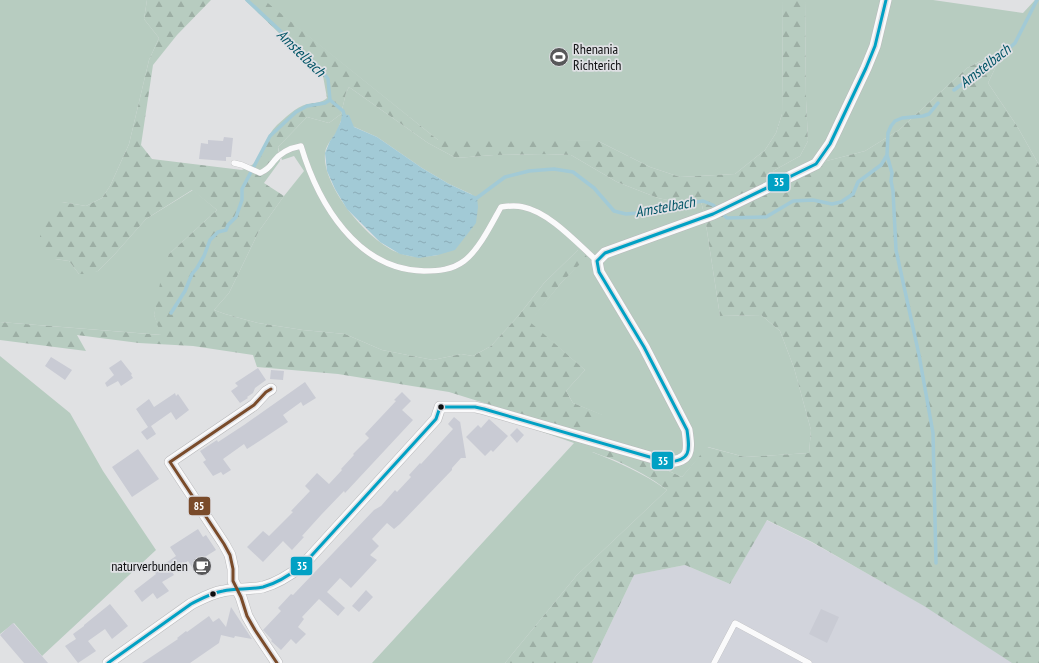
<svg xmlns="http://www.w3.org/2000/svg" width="1039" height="663" viewBox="0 0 1039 663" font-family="'PT Sans Narrow',sans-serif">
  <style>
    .built { fill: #d2d4dc }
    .grass { fill: #b7ccc0; fill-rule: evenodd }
    .forest { fill: url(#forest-firs) }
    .water { fill: url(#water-ripples) }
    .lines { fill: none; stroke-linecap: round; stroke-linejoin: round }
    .stream { stroke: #a2cad6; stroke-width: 3.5 }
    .building { fill: #c9cbd4 }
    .service-casing { stroke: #b9b9bb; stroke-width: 6 }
    .minor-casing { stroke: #b9b9bb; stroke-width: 12 }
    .service { stroke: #fafafb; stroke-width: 5.5 }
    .minor { stroke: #fafafb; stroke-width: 11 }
    .bus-1-casing { stroke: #dfe0e4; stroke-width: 6 }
    .bus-2-casing { stroke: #dfe0e4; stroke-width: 6 }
    .bus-1 { stroke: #01a1c4; stroke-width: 3 }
    .bus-2 { stroke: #7a4b2a; stroke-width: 3 }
    .bus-dot { fill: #0e0e10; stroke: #dfe0e4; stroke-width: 1.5 }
    .labels { text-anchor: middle; stroke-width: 3.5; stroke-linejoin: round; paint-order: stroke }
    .poi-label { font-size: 14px; fill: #0e0e10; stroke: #dfe0e4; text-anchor: start }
    .water-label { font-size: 15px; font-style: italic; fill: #015466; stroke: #dfe0e4 }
    .line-badge { stroke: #dfe0e4; stroke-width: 1.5 }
    .badge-label { font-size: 11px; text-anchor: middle; font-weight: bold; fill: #fff }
  </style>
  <defs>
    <pattern id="forest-firs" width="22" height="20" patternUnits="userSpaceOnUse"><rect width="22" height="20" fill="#b7ccc0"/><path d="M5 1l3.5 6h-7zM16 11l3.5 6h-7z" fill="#9caea4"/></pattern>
    <pattern id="water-ripples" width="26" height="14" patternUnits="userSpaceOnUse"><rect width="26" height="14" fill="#a2cad6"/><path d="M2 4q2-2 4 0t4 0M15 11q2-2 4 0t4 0" fill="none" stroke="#8aacb7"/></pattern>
  </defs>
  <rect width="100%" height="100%" fill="#e0e1e3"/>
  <path class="built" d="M766,520L811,542L925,606L1013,663H592L634,575L685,565L730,584Z"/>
  <path class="grass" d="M0,0H147L144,19L159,38L149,60L129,144L110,186L102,198L86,206L62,202L55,259L69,261L79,274L98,271L114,255L146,219L193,190L217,210L169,254L154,315L162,335L0,322Z
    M263,0H783L782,114L776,133L765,150L735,174L680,177L650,167L598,141L438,140Z
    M805,0H933L1023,13L1035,0H1039V165L1017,126L988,83L1002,54L1000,51L967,68L899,130L865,151L815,164L778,184L773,171L800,156L808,141L806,100Z
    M349,87L428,143L456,158L494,155L544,154L571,155L617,182L658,198L682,203L701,201L705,218L720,316L761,315L780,331L794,368L811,430L809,453L745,457L708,447L682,477L649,462L592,452C618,462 643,473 667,490L577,575L505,663H372L574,443L531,428L602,415L573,403L566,391L585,370L529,322L561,283L586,257L578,250L544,283L519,315L491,346L473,356L461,354L433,360L382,350L345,334L303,330L258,323L225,314L214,310L229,293L259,231L284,196L304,171L294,156L282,160L278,147L307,117L329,123L341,114L346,93ZM341,121L377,137L422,168L449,184L471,194L475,198L438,255C425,257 414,258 402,254C371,245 322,187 325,154C325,147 331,140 335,135C338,131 339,125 341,121Z
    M0,356L70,413L103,471L156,550L42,656L14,623L0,634Z"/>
  <path class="forest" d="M147,0H211L177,35L153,65L141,145L152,159L242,170C246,168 252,166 255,162C264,151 265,137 277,125C285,118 296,107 307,104C315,103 321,103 327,98L323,76L245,0H264L438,140L530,139L598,141L650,167L680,177L735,174L765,150L776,133L782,114L783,0H805L806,100L808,141L800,156L773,171L778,184L815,164L865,151L899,130L967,68L1001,51L1002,54L988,83L1017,126L1039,165V663H1012L924,606L812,542L767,520L730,584L685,565L634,575L592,663H505L577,575L667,490C652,478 634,469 617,461C606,456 594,455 586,446V442L649,462L682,477L707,447L745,457L809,453L811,430L794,368L780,331L761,315L720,316L705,218L701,201L682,203L658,198L617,182L571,155L544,154L494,155L456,158L428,143L349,87L346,93L341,114L329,123L307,117L278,147L280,161L264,183L284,196L259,231L229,293L214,310L225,314L258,323L303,330L345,334L382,350L433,360L461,354L473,356L491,346L519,315L544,283L579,249L587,257L561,283L530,322L585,370L566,391L573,403L603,415L581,433L449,392L338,374L257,367L253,355L193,346L139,343L77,335L86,351L0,340V322L161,335L154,315L162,273L169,254L217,210L192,190L146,219L114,255L98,271L90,274H79L69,261L55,259L37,248L47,210L62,202L86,206L102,198L110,186L129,144L149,60L159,38L144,19Z"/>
  <path class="water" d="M342,114L349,115L354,127L377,137L422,168L449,184L477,197L478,207L476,223L455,250L438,255L419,258L400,254L380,242L347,209L335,189L327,171L325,153L330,141L335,134L341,121Z"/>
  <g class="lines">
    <path class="stream" d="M247,0L319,67L328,79L330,100L343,111L345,118
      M954,90L997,59L1015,43L1037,0
      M887,155L892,173L891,181L893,191L896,250L919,355L933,433L936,563
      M474,200L505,177L529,171L554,169L573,172L594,188L614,211L626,214L649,212L677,205L703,201L713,205L727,218L766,217L793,201L813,200L832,204L841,202L853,194L858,182L881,165L887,155L888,133L891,126L895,121L902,118L923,116L929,114L938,103
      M171,313L185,291L192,274L197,268L204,256L210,240L218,232L226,230L228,225L236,217L242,200V189L270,136L296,112L307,106L325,103L330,100"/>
  </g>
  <path class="building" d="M224,137L233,138L231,157H226V161L199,159L201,143L208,144V140L223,141Z
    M51,357L72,370L65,380L45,366Z
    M121,360L132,374L131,375L133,378L121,386L118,381L107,387L105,383L114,375L109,368Z
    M258,368L266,380L255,388L253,393L247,397L248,398L240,403L231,391L238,386L235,383Z
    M271,370L284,371L283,380L270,379Z
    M305,382L316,398L303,406L301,402L283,415L288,422L261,440L247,449L244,444L223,459L231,470L223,475L221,472L213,476L203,462L206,460L200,451L217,440L218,442L244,425Z
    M402,392L411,401L402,410L413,420L345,493L344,491L321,515L302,536L304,537L292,550L283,541L263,562L247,547L263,531L269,536L293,512L291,511L310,491L305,486L317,473L329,484L342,470L341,469L354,455L353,454L369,438L365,434L396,401L394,400Z
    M175,393L176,396L178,394L189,410L176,420L171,412L151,426L156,434L147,440L141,432L148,427L136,409L149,399L154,407Z
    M454,417L460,422V421L466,458H461L452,468V470L400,524L394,529L387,523L372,539L379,546L370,555L377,560L351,588L340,578L327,592L345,608L338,616L319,599L302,617L304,619L298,627L306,634L296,644L291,639L281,650L271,641L272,640L263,630L281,611L278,608L291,594L293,595L374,510L381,506L395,490L397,492L411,477L409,475L420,463L421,464L453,429L448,424Z
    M489,419L508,436L493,452L491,450L485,456L466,437L478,425L481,428Z
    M517,428L524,435L517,443L510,435Z
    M138,449L159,479L132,497L112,467Z
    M198,529L203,537L206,535L216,550L203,558L207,565L195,572L188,561L172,572L174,575L162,582L169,591L157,599L153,593L142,602L134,591L156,574L154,571L176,556L170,547Z
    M366,590L373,597L359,612L352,606Z
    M110,604L128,626L112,639L105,629L88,641L96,651L78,663L65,646L76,639L73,634L84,626V625Z
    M231,607L252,639L235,636L234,638L221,635L219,643L190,663H142L178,639L177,638L186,631L187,632L209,616L213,622L219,618L226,627Z
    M821,609L839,617L827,643L809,634Z
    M13,623L48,663H24L0,635Z"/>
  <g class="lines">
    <defs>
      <path id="service" d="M234,163L242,165L260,173C267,170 269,167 274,161C281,152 290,148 301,146C318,203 357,270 424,271C438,271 452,270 464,261C479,250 492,223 501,207C509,206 515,205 523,207C549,212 577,243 597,261
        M714,663L735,623L809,663"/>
      <path id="minor" d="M271,389L266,392L254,405L170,462L224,544L230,555L233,569V581L241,597L247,616L255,630L277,663
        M108,663L191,604C201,599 211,593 223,591C236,588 249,590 263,587C278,583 290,575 303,565L436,419L440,407H475L484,409L667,462C691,461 690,451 687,430L644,347L599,272L597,261L605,253L713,214L816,164L830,144L866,68L875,46L886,0"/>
    </defs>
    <use href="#service" class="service-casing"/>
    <use href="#minor" class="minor-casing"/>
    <use href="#service" class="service"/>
    <use href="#minor" class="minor"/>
    <defs>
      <path id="bus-1" d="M108,663L191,604C201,599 211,593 223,591C236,588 249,590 263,587C278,583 290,575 303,565L436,419L440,407H475L484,409L667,462C691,461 690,451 687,430L644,347L599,272L597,261L605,253L713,214L816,164L830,144L866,68L875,46L886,0"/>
      <path id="bus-2" d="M271,389L266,392L254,405L170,462L224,544L230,555L233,569V581L241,597L247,616L255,630L277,663"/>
    </defs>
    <use href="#bus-1" class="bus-1-casing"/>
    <use href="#bus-2" class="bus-2-casing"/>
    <use href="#bus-1" class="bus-1"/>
    <use href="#bus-2" class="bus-2"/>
  </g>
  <defs>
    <symbol id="stadium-disc" viewBox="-11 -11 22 22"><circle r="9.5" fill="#58585a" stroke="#dfe0e4"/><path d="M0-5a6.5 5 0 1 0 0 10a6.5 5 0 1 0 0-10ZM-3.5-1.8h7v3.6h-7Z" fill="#fff"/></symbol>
    <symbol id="cafe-disc" viewBox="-11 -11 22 22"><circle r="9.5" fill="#58585a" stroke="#dfe0e4"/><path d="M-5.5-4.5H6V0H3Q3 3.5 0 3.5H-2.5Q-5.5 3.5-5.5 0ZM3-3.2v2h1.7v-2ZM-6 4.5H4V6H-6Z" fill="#fff"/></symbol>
  </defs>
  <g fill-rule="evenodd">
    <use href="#stadium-disc" x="548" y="46" width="22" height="22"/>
    <use href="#cafe-disc" x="191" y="555" width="22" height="22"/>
  </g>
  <g class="bus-dot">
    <circle cx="441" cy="407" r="3.5"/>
    <circle cx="213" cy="594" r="3.5"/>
  </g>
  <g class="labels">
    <g class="poi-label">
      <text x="573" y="54">Rhenania<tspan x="573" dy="16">Richterich</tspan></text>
      <text x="188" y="571" text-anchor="end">naturverbunden</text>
    </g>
    <g class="water-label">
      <text transform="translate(301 53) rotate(44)" y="5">Amstelbach</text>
      <text transform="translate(985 66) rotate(-38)" y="5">Amstelbach</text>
      <text transform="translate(665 207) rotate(-10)" y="5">Amstelbach</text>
    </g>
  </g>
  <g class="line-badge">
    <rect x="767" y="173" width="23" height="19" rx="4" fill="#01a1c4"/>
    <rect x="651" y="451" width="23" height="19" rx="4" fill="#01a1c4"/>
    <rect x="188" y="496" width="23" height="20" rx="4" fill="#7a4b2a"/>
    <rect x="290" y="556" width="23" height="20" rx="4" fill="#01a1c4"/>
  </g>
  <g class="badge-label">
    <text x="779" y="186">35</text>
    <text x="663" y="465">35</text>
    <text x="199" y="510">85</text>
    <text x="302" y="570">35</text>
  </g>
</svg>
